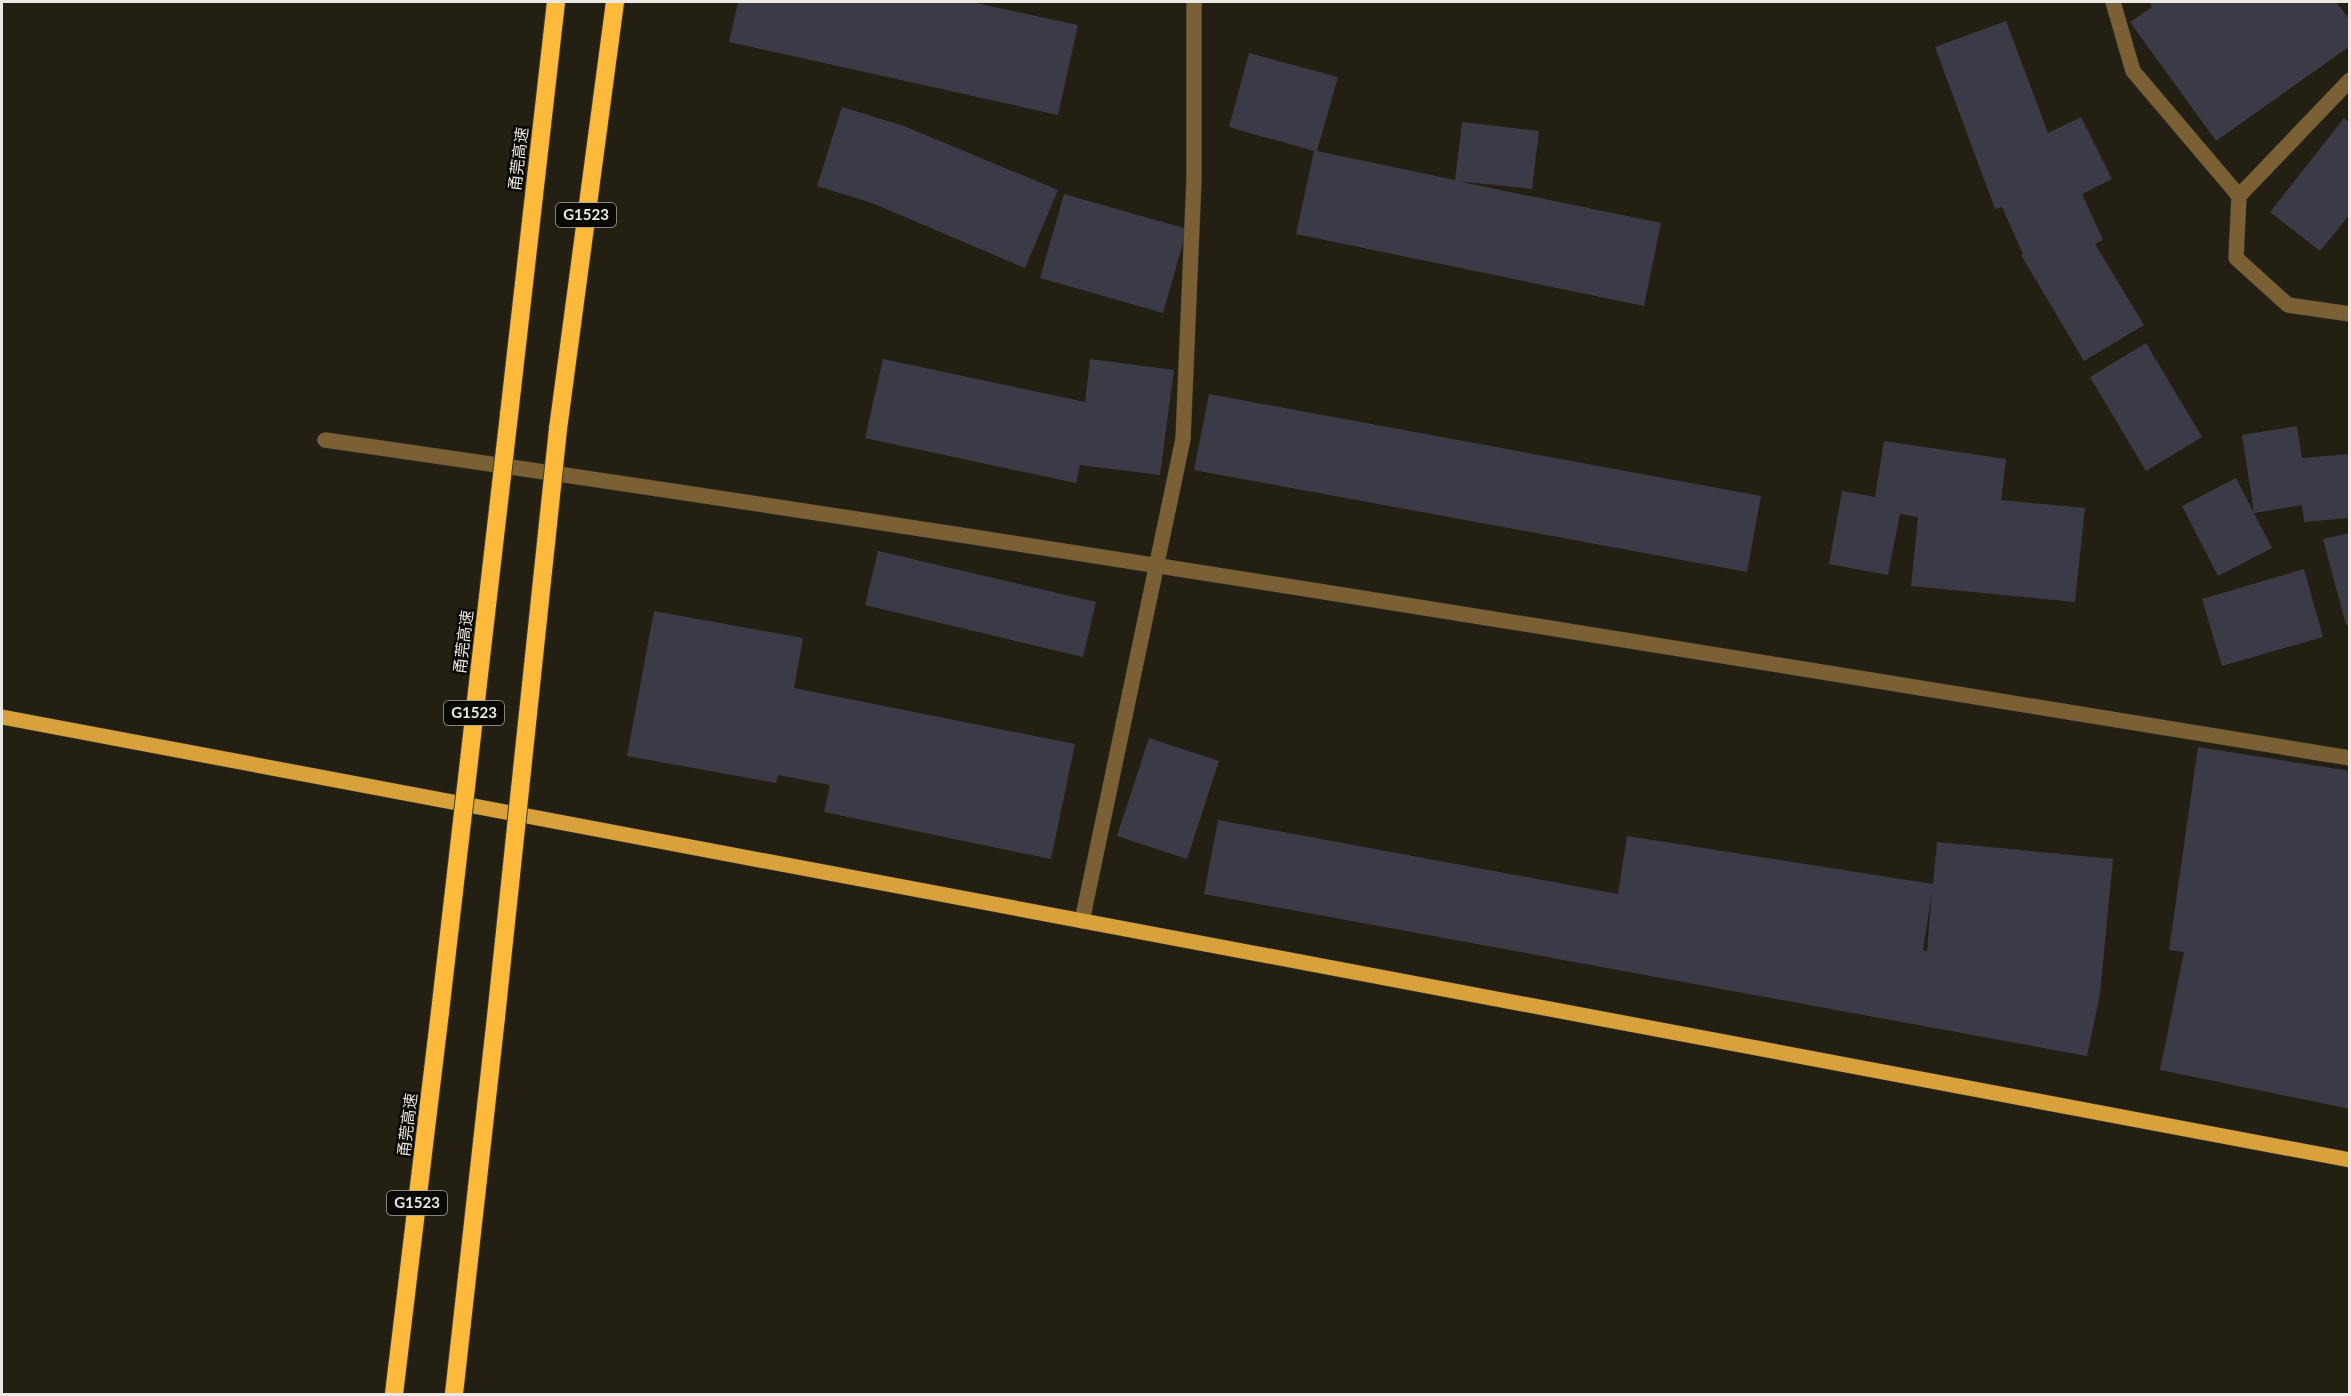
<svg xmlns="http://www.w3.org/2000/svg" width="2351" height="1396" viewBox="0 0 2351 1396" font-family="Lato,'Noto Sans SC',sans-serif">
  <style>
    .building { fill: #3b3b48; fill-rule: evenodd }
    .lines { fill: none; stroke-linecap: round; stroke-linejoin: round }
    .minor-casing { stroke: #3f3b30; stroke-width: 16 }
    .major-casing { stroke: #3f3b30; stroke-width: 16 }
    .highway-casing { stroke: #3f3b30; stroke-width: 20 }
    .minor { stroke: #7a6034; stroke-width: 15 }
    .major { stroke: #d8a13b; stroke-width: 15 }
    .highway { stroke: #fdba3a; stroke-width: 18 }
    .highway-bridge-casing { stroke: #3f3b30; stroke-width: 20; stroke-linecap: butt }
    .highway-bridge { stroke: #fdba3a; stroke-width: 18 }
    .labels { text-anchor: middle; stroke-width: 5; stroke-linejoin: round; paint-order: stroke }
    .shield { fill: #0b0905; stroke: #a8a6a0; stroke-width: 1.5 }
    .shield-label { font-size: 15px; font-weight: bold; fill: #ece9e2 }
    .street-label { font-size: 16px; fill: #ece9e2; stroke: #0b0905 }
  </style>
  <rect width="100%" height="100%" fill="#231f13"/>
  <path class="building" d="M738,2H971L1078,25L1058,115L729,42Z
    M2149,2H2336L2350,20V46L2216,141L2130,22L2152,7Z
    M2006,21L2048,133L2081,117L2112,179L2082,194L2103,240L2095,244L2144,325L2084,361L2021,255L2023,254L2002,207L1995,209L1935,47Z
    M1249,53L1338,77L1317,151L1455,180L1462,122L1539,131L1532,189L1457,181L1661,223L1644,306L1296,234L1314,151L1229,127Z
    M842,107L904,126L1058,190L1025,268L872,203L817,186Z
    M2344,118L2350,123V214L2320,251L2270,212Z
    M1064,194L1187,229L1163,313L1040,278Z
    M2146,343L2202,437L2146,471L2090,377Z
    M883,359L1085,402L1090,359L1174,370L1160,475L1080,465L1076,483L865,438Z
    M1209,394L1761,496L1747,572L1194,470Z
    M2297,426L2302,458L2350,454V518L2304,522L2302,505L2254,513L2242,435Z
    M1884,441L2006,459L2001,500L2085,508L2075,602L1911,586L1918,517L1900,514L1888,575L1829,564L1842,491L1875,497Z
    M2236,478L2272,548L2218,576L2182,506Z
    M2350,533V624L2346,625L2323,539Z
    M878,551L1096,602L1083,657L865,605Z
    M2304,569L2323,637L2222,666L2202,599Z
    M654,611L803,638L794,688L1075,744L1051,859L824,812L830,785L778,775L776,783L627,756Z
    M1149,738L1219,761L1187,859L1117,836Z
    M2198,747L2350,771V1109L2160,1070L2184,952L2169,950Z
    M1218,820L1618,894L1627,836L1933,884L1937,842L2113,859L2100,994L2087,1056L1204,894ZM1932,892L1927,951L1923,950Z"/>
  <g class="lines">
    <defs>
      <path id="minor" d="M2113,2L2133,71L2239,196
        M2350,80L2239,196L2236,258L2288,305L2350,314
        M325,440C1001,537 1675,648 2350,758
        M1082,921L1183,439L1194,179V2"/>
      <path id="major" d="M2,717L2350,1160"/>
      <path id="highway" d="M509,415L556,2
        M558,429L615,2
        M394,1394L440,1012
        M454,1394L496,1017"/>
    </defs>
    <use href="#minor" class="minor-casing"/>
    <use href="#major" class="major-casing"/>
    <use href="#highway" class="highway-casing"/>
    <use href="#minor" class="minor"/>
    <use href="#major" class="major"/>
    <use href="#highway" class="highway"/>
    <defs>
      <path id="highway-bridge" d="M440,1012L509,415
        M496,1017L558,429"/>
    </defs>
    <use href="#highway-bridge" class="highway-bridge-casing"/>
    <use href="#highway-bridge" class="highway-bridge"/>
  </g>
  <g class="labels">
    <g class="shield">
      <rect x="556" y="203" width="60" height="24" rx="4.5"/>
      <rect x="444" y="701" width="60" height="24" rx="4.5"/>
      <rect x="387" y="1191" width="60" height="24" rx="4.5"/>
    </g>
    <g class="shield-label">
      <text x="586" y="220">G1523</text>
      <text x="474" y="718">G1523</text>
      <text x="417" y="1208">G1523</text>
    </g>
    <g class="street-label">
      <text transform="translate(518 159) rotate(-83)" y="6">甬莞高速</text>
      <text transform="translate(463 642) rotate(-83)" y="6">甬莞高速</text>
      <text transform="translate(407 1125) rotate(-83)" y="6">甬莞高速</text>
    </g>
  </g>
  <rect width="2351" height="1396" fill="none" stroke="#ece9e2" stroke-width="6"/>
</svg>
